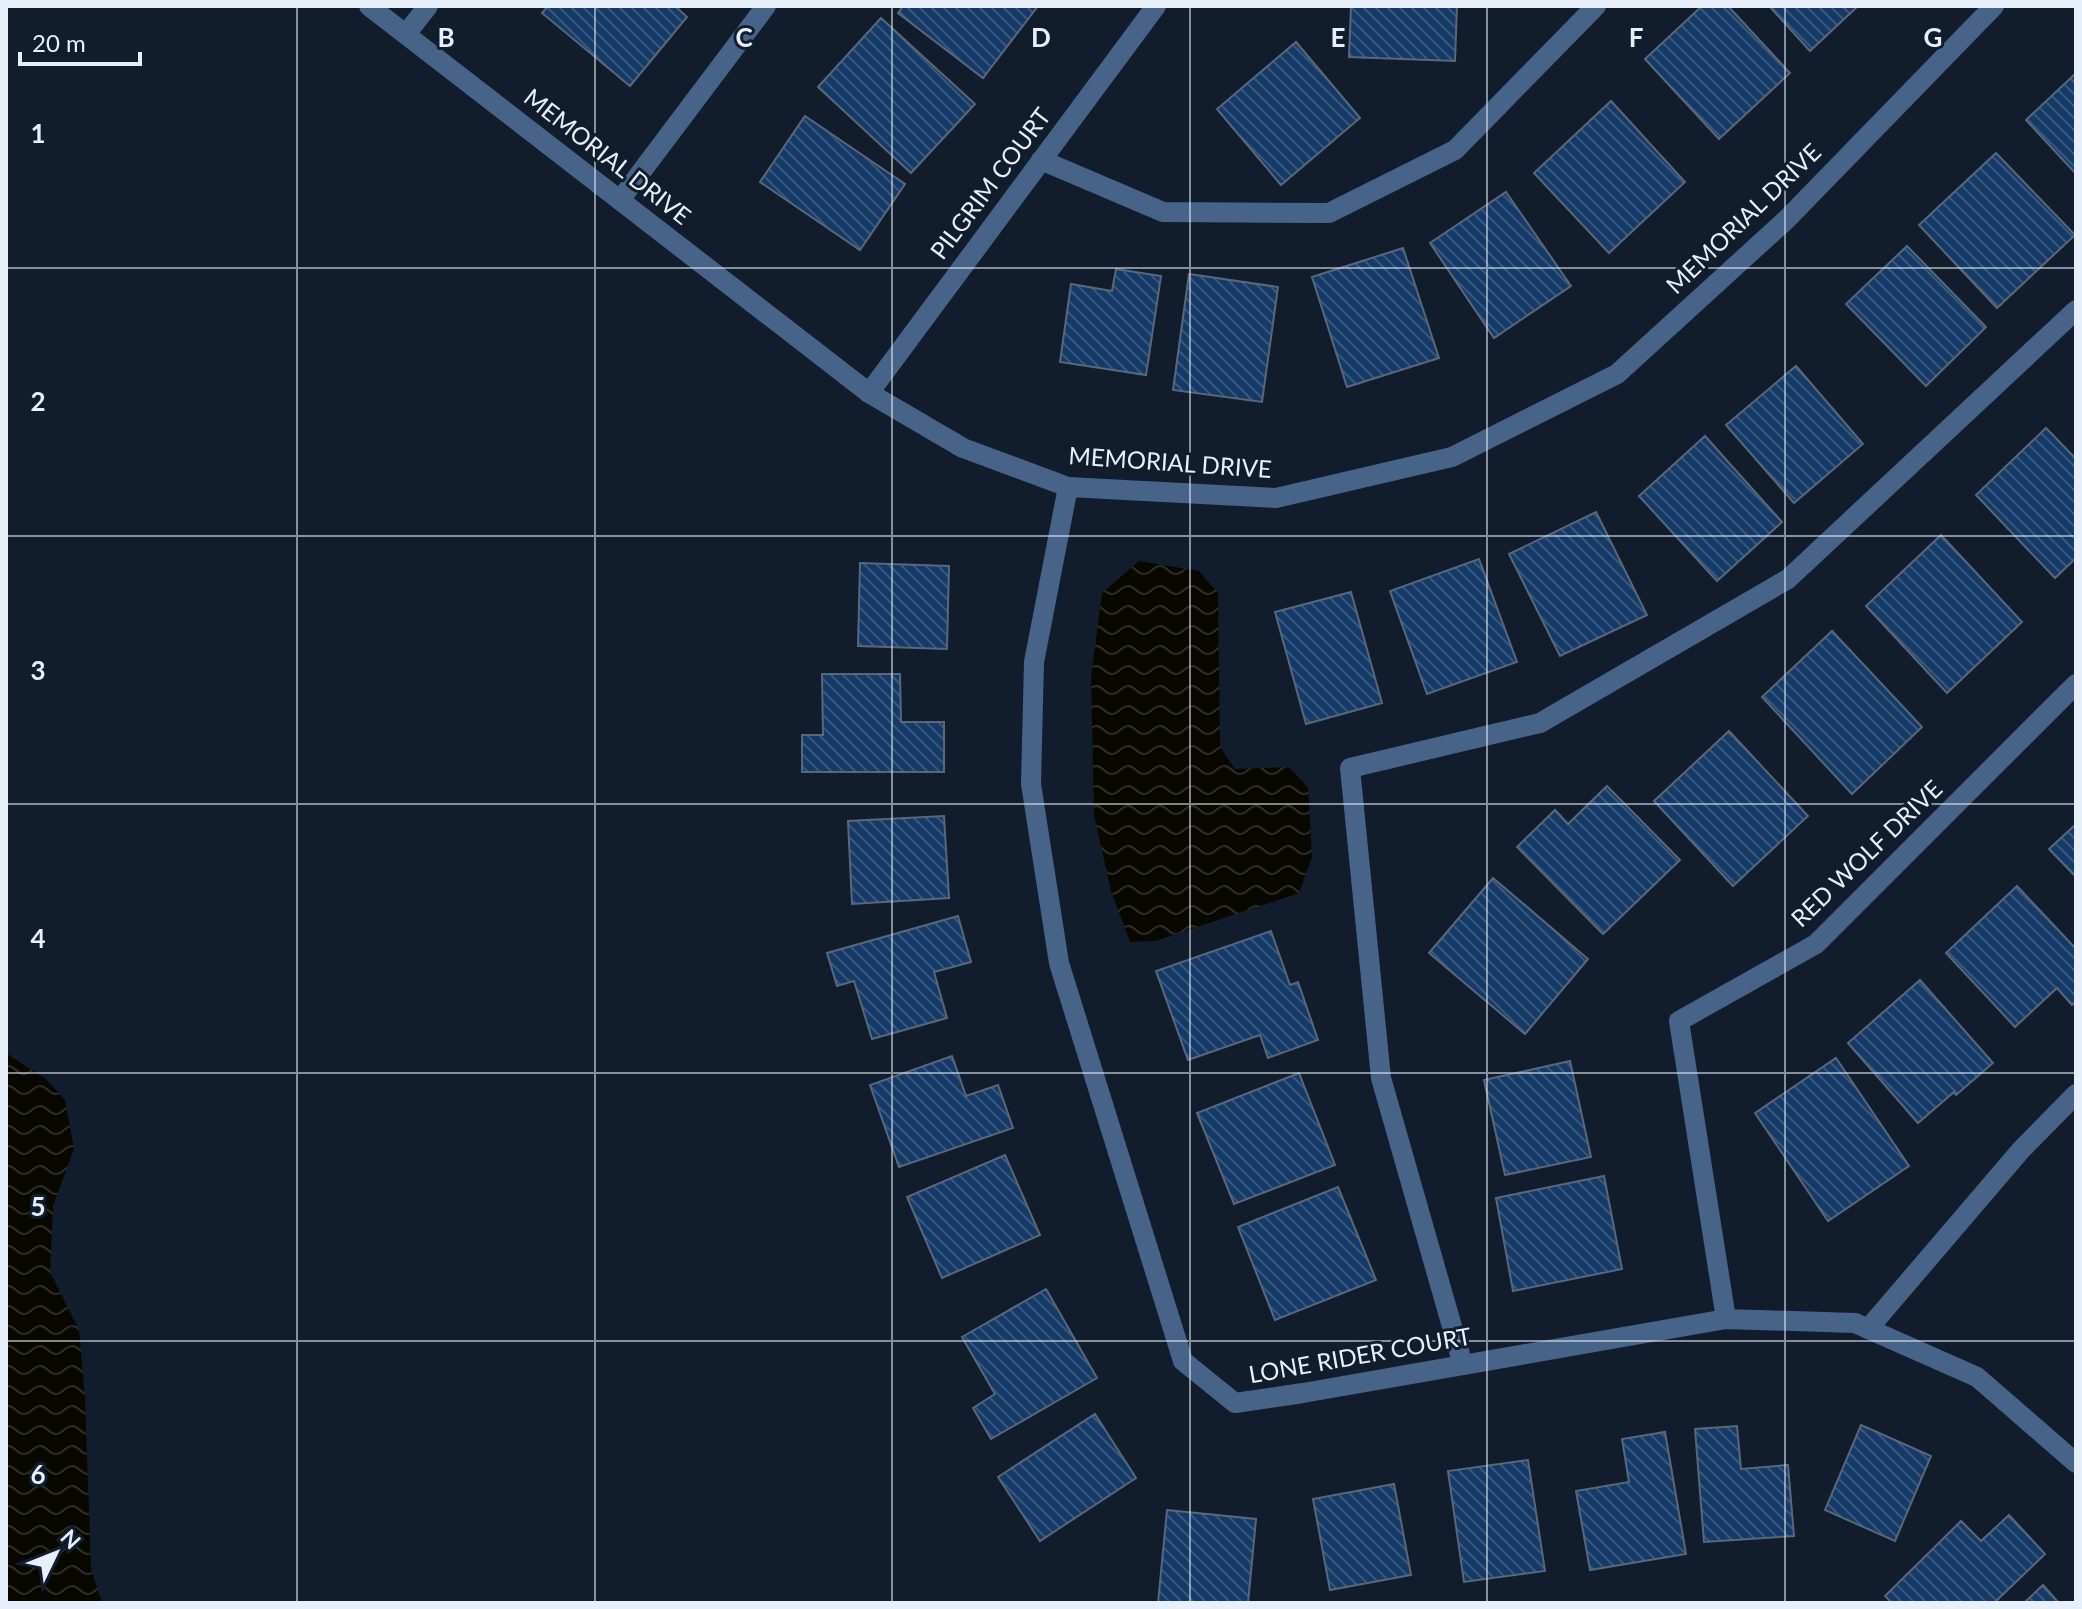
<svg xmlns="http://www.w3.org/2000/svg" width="2082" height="1609" viewBox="0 0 2082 1609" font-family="Lato,sans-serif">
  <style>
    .water { fill: url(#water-waves) }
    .building { fill: url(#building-back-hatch); stroke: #59677a; stroke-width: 2 }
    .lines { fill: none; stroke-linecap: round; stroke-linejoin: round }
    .service { stroke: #486388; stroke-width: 20 }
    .minor { stroke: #486388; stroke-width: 20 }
    .tertiary { stroke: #486388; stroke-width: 20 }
    .grid { fill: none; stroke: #e6effa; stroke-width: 2; stroke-opacity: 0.55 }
    .labels { text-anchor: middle; stroke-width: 6; stroke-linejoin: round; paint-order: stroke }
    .street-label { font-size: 24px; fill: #e6effa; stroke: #111d2d }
    .grid-label { font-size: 26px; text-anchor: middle; font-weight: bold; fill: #e6effa; stroke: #111d2d; stroke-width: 6; stroke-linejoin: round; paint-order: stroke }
  </style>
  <defs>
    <pattern id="water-waves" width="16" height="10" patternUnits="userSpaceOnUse" patternTransform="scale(2)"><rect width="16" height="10" fill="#080700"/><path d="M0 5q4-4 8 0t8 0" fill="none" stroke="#2c2b26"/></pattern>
    <pattern id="building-back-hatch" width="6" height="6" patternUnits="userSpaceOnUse" patternTransform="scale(2)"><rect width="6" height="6" fill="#163a67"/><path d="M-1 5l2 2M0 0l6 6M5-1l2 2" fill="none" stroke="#38577e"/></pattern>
  </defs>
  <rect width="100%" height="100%" fill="#111d2d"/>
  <path class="water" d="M1139,561L1199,571L1218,593L1220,747L1235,769L1289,767L1308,788L1312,857L1299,893L1155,941L1130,942L1111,891L1094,815L1091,678L1102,593Z
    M6,1052L10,1056L46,1079L65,1100L74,1149L53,1206L50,1272L79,1330L85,1398L91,1569L102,1603H6Z"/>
  <path class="building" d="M548,6H675L687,17L630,86L542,13Z
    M903,6H1038L983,78L898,13Z
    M1351,6H1457L1455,61L1349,57Z
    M1702,6H1728L1790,73L1719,139L1645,59Z
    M1769,6H1858L1810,51Z
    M881,18L975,104L911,173L818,87Z
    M1296,42L1360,118L1281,185L1217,109Z
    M2076,73V174L2026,120Z
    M1611,101L1685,182L1609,253L1534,173Z
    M805,116L905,184L860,250L760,182Z
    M1996,153L2075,235L1997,308L1919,225Z
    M1506,192L1571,286L1494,338L1430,243Z
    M1907,246L1986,327L1926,386L1846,304Z
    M1403,248L1439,358L1347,387L1312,277Z
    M1116,269L1161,276L1146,375L1060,362L1071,284L1112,291Z
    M1189,274L1278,287L1262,402L1173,390Z
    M1796,366L1863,444L1794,503L1726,425Z
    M2046,428L2076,459V558L2055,578L1976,495Z
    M1705,436L1782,522L1717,581L1639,496Z
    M1596,512L1647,615L1560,656L1509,554Z
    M1941,535L2022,622L1947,693L1866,606Z
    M1479,559L1517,662L1427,694L1390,591Z
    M860,563L949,566L947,649L858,646Z
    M1351,592L1382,703L1306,724L1275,612Z
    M1832,631L1922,727L1852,794L1762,697Z
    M822,674H900L901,722H944V772H802V735H823Z
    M1729,731L1808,816L1733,886L1654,801Z
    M1607,786L1680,860L1603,934L1517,847L1555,810L1568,824Z
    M944,816L949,898L852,904L848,821Z
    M2076,824V877L2049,849Z
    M1493,878L1588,959L1525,1034L1429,953Z
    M2017,886L2076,949V1001L2072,1005L2057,988L2015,1027L1946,953Z
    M958,916L971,962L934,972L947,1018L872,1039L854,981L837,986L827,953Z
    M1271,931L1290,985L1298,982L1318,1040L1268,1058L1260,1035L1188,1060L1156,971Z
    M1920,980L1993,1063L1956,1095L1954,1092L1918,1123L1848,1043Z
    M952,1056L966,1096L998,1085L1013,1128L899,1167L870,1085Z
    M1836,1058L1909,1166L1828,1221L1755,1113Z
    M1570,1061L1591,1157L1505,1175L1484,1080Z
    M1299,1073L1335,1165L1234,1204L1197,1113Z
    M1005,1155L1040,1235L942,1278L907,1197Z
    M1604,1176L1622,1269L1513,1291L1496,1198Z
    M1338,1187L1376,1280L1275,1320L1238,1227Z
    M1046,1289L1097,1378L991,1439L973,1408L995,1394L962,1337Z
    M1095,1414L1136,1478L1040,1541L998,1477Z
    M1861,1425L1931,1456L1895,1541L1825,1510Z
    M1737,1426L1741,1469L1788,1465L1794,1536L1704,1542L1695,1429Z
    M1665,1432L1686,1554L1590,1570L1576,1491L1629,1482L1622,1439Z
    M1528,1460L1545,1571L1464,1582L1448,1471Z
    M1394,1484L1411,1575L1330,1590L1313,1499Z
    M1167,1510L1256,1519L1248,1603H1158Z
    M2009,1515L2045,1554L1994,1603H1892L1885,1596L1961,1521L1981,1541Z
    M2043,1585L2059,1603H2024Z"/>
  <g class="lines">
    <path class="service" d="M1041,160L1163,212L1329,213L1455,150L1596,6
      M620,200L766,6
      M1868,1329L2021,1150L2076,1094
      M1463,1365L1381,1078L1350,768L1540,723L1788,579L2076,310"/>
    <path class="minor" d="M406,34L428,6
      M869,393L1156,6
      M1068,487L1034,662L1031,784L1059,963L1183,1361L1235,1403L1303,1393L1726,1319L1855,1323L1977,1377L2076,1463
      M1726,1319L1679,1021L1816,944L2076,684"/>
    <path class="tertiary" d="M369,6L869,393L963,448L1068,487L1276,498L1452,457L1617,374L1787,219L1994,6"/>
  </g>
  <path class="grid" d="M297,6V1603M595,6V1603M892,6V1603M1190,6V1603M1487,6V1603M1785,6V1603M6,268H2076M6,536H2076M6,804H2076M6,1073H2076M6,1341H2076"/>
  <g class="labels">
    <g class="street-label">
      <text transform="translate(607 157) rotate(38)" y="8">MEMORIAL DRIVE</text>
      <text transform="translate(991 184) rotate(-53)" y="8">PILGRIM COURT</text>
      <text transform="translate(1744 219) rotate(-44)" y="8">MEMORIAL DRIVE</text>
      <text transform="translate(1170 463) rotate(4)" y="8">MEMORIAL DRIVE</text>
      <text transform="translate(1867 854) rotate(-44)" y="8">RED WOLF DRIVE</text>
      <text transform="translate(1360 1356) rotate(-10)" y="8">LONE RIDER COURT</text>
    </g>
  </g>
  <g class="grid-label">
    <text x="446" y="47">B</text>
    <text x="744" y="47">C</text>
    <text x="1041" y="47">D</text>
    <text x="1338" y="47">E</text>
    <text x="1636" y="47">F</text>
    <text x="1933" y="47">G</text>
    <text x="38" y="143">1</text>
    <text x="38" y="411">2</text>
    <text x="38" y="680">3</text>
    <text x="38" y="948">4</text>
    <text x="38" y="1216">5</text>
    <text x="38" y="1484">6</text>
  </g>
  <rect width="2082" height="1609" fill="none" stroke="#e6effa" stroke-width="16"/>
  <g transform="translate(56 1553) rotate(47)" stroke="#111d2d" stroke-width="6" paint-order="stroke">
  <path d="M0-6L14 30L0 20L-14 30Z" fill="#e6effa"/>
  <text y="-12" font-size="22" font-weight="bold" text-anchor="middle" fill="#e6effa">N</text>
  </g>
  <path d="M20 52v12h120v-12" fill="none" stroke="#e6effa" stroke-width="4"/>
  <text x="32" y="52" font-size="24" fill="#e6effa" stroke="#111d2d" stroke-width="6" paint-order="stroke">20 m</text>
</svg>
